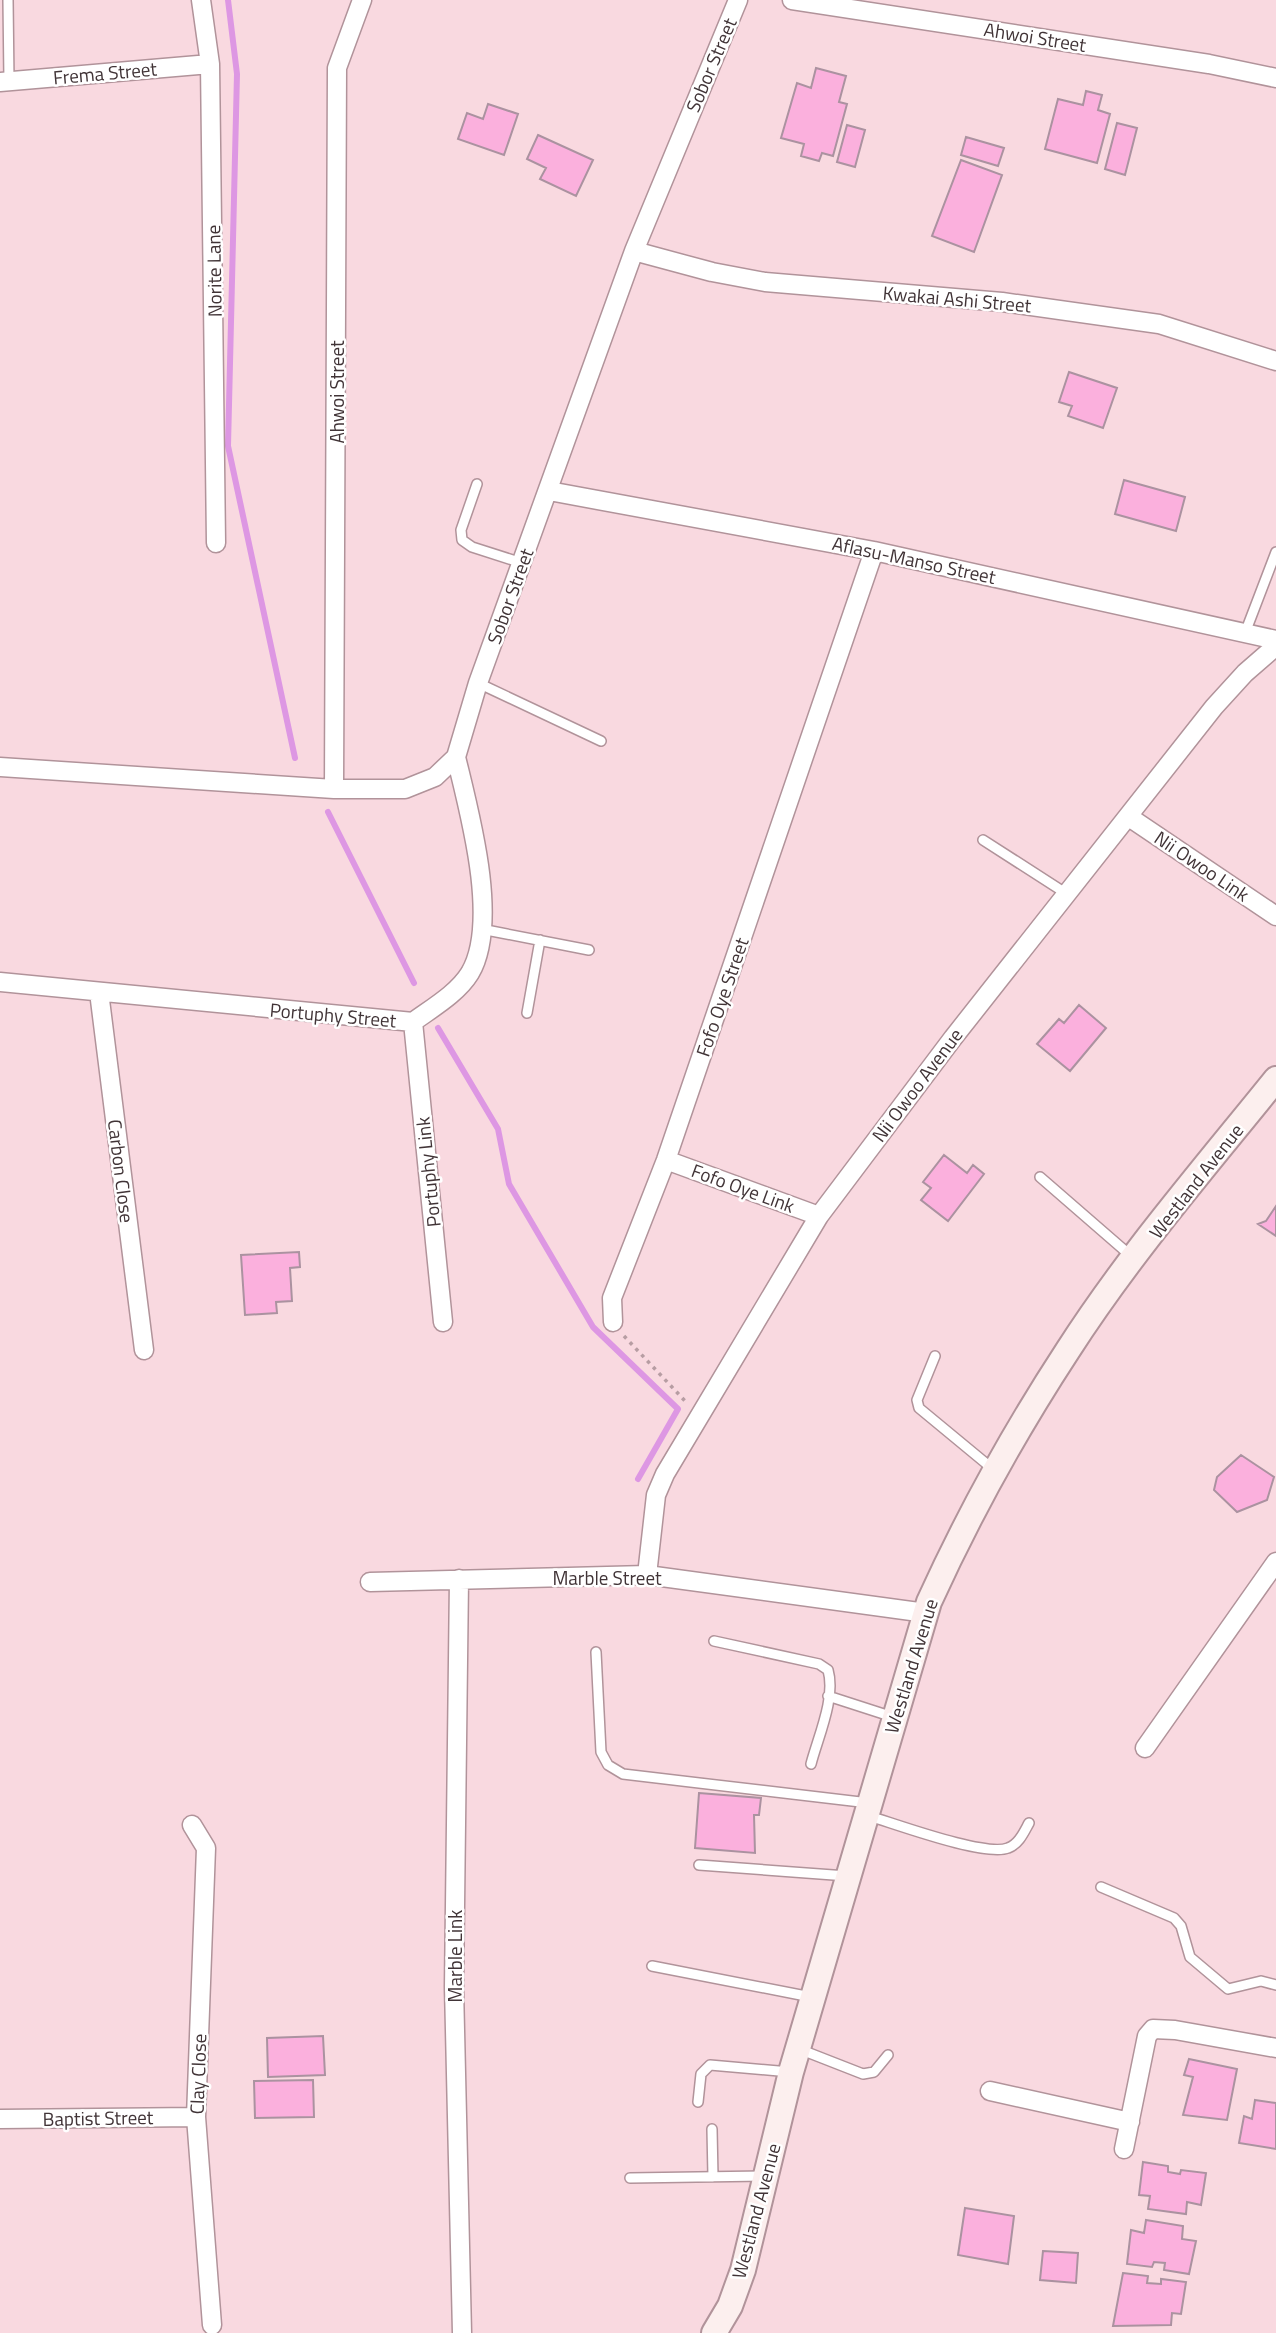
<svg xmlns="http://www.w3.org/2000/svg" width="1276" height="2333" viewBox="0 0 1276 2333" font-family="'Titillium Web',sans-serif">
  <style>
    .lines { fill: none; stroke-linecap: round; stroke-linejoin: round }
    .stream { stroke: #dd97e3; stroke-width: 6 }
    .building { fill: #fbb0dd; stroke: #ab92a0; stroke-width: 2 }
    .lane-casing { stroke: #b1939a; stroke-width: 12 }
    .street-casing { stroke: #b1939a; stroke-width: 21 }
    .secondary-casing { stroke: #b1939a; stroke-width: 28 }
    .path { stroke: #b79da3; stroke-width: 3.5; stroke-dasharray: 3.5 5; stroke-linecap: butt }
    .lane { stroke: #fff; stroke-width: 9 }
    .street { stroke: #fff; stroke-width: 18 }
    .secondary { stroke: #fcefee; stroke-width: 24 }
    .labels { text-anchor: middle; stroke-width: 5; stroke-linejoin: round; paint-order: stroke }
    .street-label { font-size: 19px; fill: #413437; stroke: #fff }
  </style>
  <rect width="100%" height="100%" fill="#f9d9e0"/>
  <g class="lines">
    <path class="stream" d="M228,0L237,74L228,446L295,758
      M328,812L414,983
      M438,1028L498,1129L509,1184L593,1327L678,1409L638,1479"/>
  </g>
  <path class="building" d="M816,68L846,76L839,102L847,104L833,156L822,153L819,161L801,156L804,144L781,138L797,83L811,88Z
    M1086,91L1102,95L1098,110L1110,114L1097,163L1045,149L1058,99L1083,105Z
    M488,104L518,114L504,155L458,139L467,113L483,119Z
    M1117,123L1137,128L1125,175L1105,169Z
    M847,125L865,130L855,167L837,162Z
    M538,135L593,160L576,196L540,179L546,168L527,159Z
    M966,137L1004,148L998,166L961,155Z
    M961,160L1002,175L974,252L932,236Z
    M1069,372L1117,388L1103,428L1068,416L1072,406L1059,402Z
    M1124,480L1185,497L1176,531L1115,514Z
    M1079,1005L1106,1028L1070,1071L1037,1044L1059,1019L1064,1023Z
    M944,1155L967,1173L973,1165L984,1174L948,1221L921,1200L931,1188L923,1182Z
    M1276,1206V1236L1258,1224L1266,1221Z
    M299,1252L300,1267L290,1268L292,1301L276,1302L277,1313L245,1315L241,1255Z
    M1241,1455L1274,1477L1267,1500L1237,1512L1214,1490L1217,1477Z
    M699,1793L761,1798L759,1815H754L755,1853L695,1848Z
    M323,2036L325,2075L268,2077L267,2038Z
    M1189,2059L1237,2069L1227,2120L1183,2115L1193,2077L1184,2075Z
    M313,2080L314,2117L255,2118L254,2081Z
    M1255,2100L1276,2103V2149L1239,2143L1244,2116L1252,2119Z
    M1143,2162L1168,2166V2172L1180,2174L1181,2170L1206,2173L1201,2205L1187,2202L1186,2214L1148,2209L1150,2196L1139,2195Z
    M965,2208L1014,2216L1008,2264L958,2255Z
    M1146,2220L1183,2226L1182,2239L1196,2241L1189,2274L1164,2270L1165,2263L1154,2262L1152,2267L1127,2264L1131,2230L1144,2233Z
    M1043,2251L1078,2253L1076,2283L1040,2280Z
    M1123,2273L1148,2276L1147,2283L1161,2284V2279L1186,2282L1181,2314L1172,2313L1171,2325L1113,2326Z"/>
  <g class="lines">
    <defs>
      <path id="lane" d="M8,0L9,81
        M477,484L461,530L462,540L472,547L522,563
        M1245,633L1276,552
        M478,683L601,741
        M983,840L1067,894
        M481,929L589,950
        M527,1013L540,940
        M1040,1177L1131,1256
        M935,1356L917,1400L919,1408L994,1470
        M714,1641L819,1664L828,1670C836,1698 818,1737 811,1764
        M596,1652L601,1752L608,1765L623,1774L869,1803
        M828,1696L893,1717
        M869,1816C896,1824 985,1857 1008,1848C1019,1844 1024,1832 1029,1823
        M699,1865L847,1876
        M1101,1887L1174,1918L1181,1926L1190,1957L1228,1989L1261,1981L1276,1985
        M652,1966L811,1997
        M799,2049L863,2074L874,2072L888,2055
        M698,2102L701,2074L710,2065L790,2072
        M712,2129L713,2177
        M630,2178L764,2176"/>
      <path id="street" d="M201,0L210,64L216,543
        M792,0L1209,64L1276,78
        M0,82L210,64
        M634,251L712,272L765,282L1002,302L1159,324L1276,361
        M549,491L874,551L1276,640
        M0,767L334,789H405L435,777L456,757L478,683L634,251L738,0
        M334,789L337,68L362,0
        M1129,817L1276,916
        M0,982L413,1022C432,1008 457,994 470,973C500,922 469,811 456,757
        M99,992L144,1350
        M413,1022L443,1322
        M666,1160L819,1216
        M613,1322L612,1298L666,1160L874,551
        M647,1575L656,1495L665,1474L819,1216L953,1038L1214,707L1245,673L1276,646
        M459,1579L454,1987L462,2333
        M370,1582L647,1575L926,1613
        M1145,1748L1276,1562
        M192,1825L206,1848L196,2117L212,2325
        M990,2091L1130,2122
        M0,2119L196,2117
        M1124,2149L1147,2036L1153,2029L1175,2030L1276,2048"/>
      <path id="secondary" d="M714,2333L730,2306L743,2270L791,2072L929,1602C969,1514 1015,1431 1068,1350C1129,1255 1205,1167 1276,1079"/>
    </defs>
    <use href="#lane" class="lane-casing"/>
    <use href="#street" class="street-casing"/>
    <use href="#secondary" class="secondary-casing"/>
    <path class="path" d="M624,1336L686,1402"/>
    <use href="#lane" class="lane"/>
    <use href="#street" class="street"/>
    <use href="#secondary" class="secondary"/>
  </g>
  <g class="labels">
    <g class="street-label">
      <text transform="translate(1035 37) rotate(9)" y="7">Ahwoi Street</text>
      <text transform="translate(711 65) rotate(-67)" y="7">Sobor Street</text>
      <text transform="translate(105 73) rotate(-5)" y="7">Frema Street</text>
      <text transform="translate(214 271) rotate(-91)" y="7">Norite Lane</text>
      <text transform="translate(957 299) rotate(5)" y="7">Kwakai Ashi Street</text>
      <text transform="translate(337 392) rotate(-90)" y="7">Ahwoi Street</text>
      <text transform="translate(914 560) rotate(12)" y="7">Aflasu-Manso Street</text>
      <text transform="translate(510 596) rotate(-70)" y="7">Sobor Street</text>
      <text transform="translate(1202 866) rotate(34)" y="7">Nii Owoo Link</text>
      <text transform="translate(722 997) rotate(-71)" y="7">Fofo Oye Street</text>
      <text transform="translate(333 1015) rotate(5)" y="7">Portuphy Street</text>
      <text transform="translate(917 1085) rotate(-53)" y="7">Nii Owoo Avenue</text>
      <text transform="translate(121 1171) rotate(83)" y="7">Carbon Close</text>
      <text transform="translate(428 1172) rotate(-96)" y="7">Portuphy Link</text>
      <text transform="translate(1196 1181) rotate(-52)" y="7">Westland Avenue</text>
      <text transform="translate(743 1188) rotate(20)" y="7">Fofo Oye Link</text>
      <text x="607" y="1585">Marble Street</text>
      <text transform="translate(911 1666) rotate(-73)" y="7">Westland Avenue</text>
      <text transform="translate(455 1956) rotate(-90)" y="7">Marble Link</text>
      <text transform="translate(198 2074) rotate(-88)" y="7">Clay Close</text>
      <text transform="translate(98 2118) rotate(-1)" y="7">Baptist Street</text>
      <text transform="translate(756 2211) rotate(-75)" y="7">Westland Avenue</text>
    </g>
  </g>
</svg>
